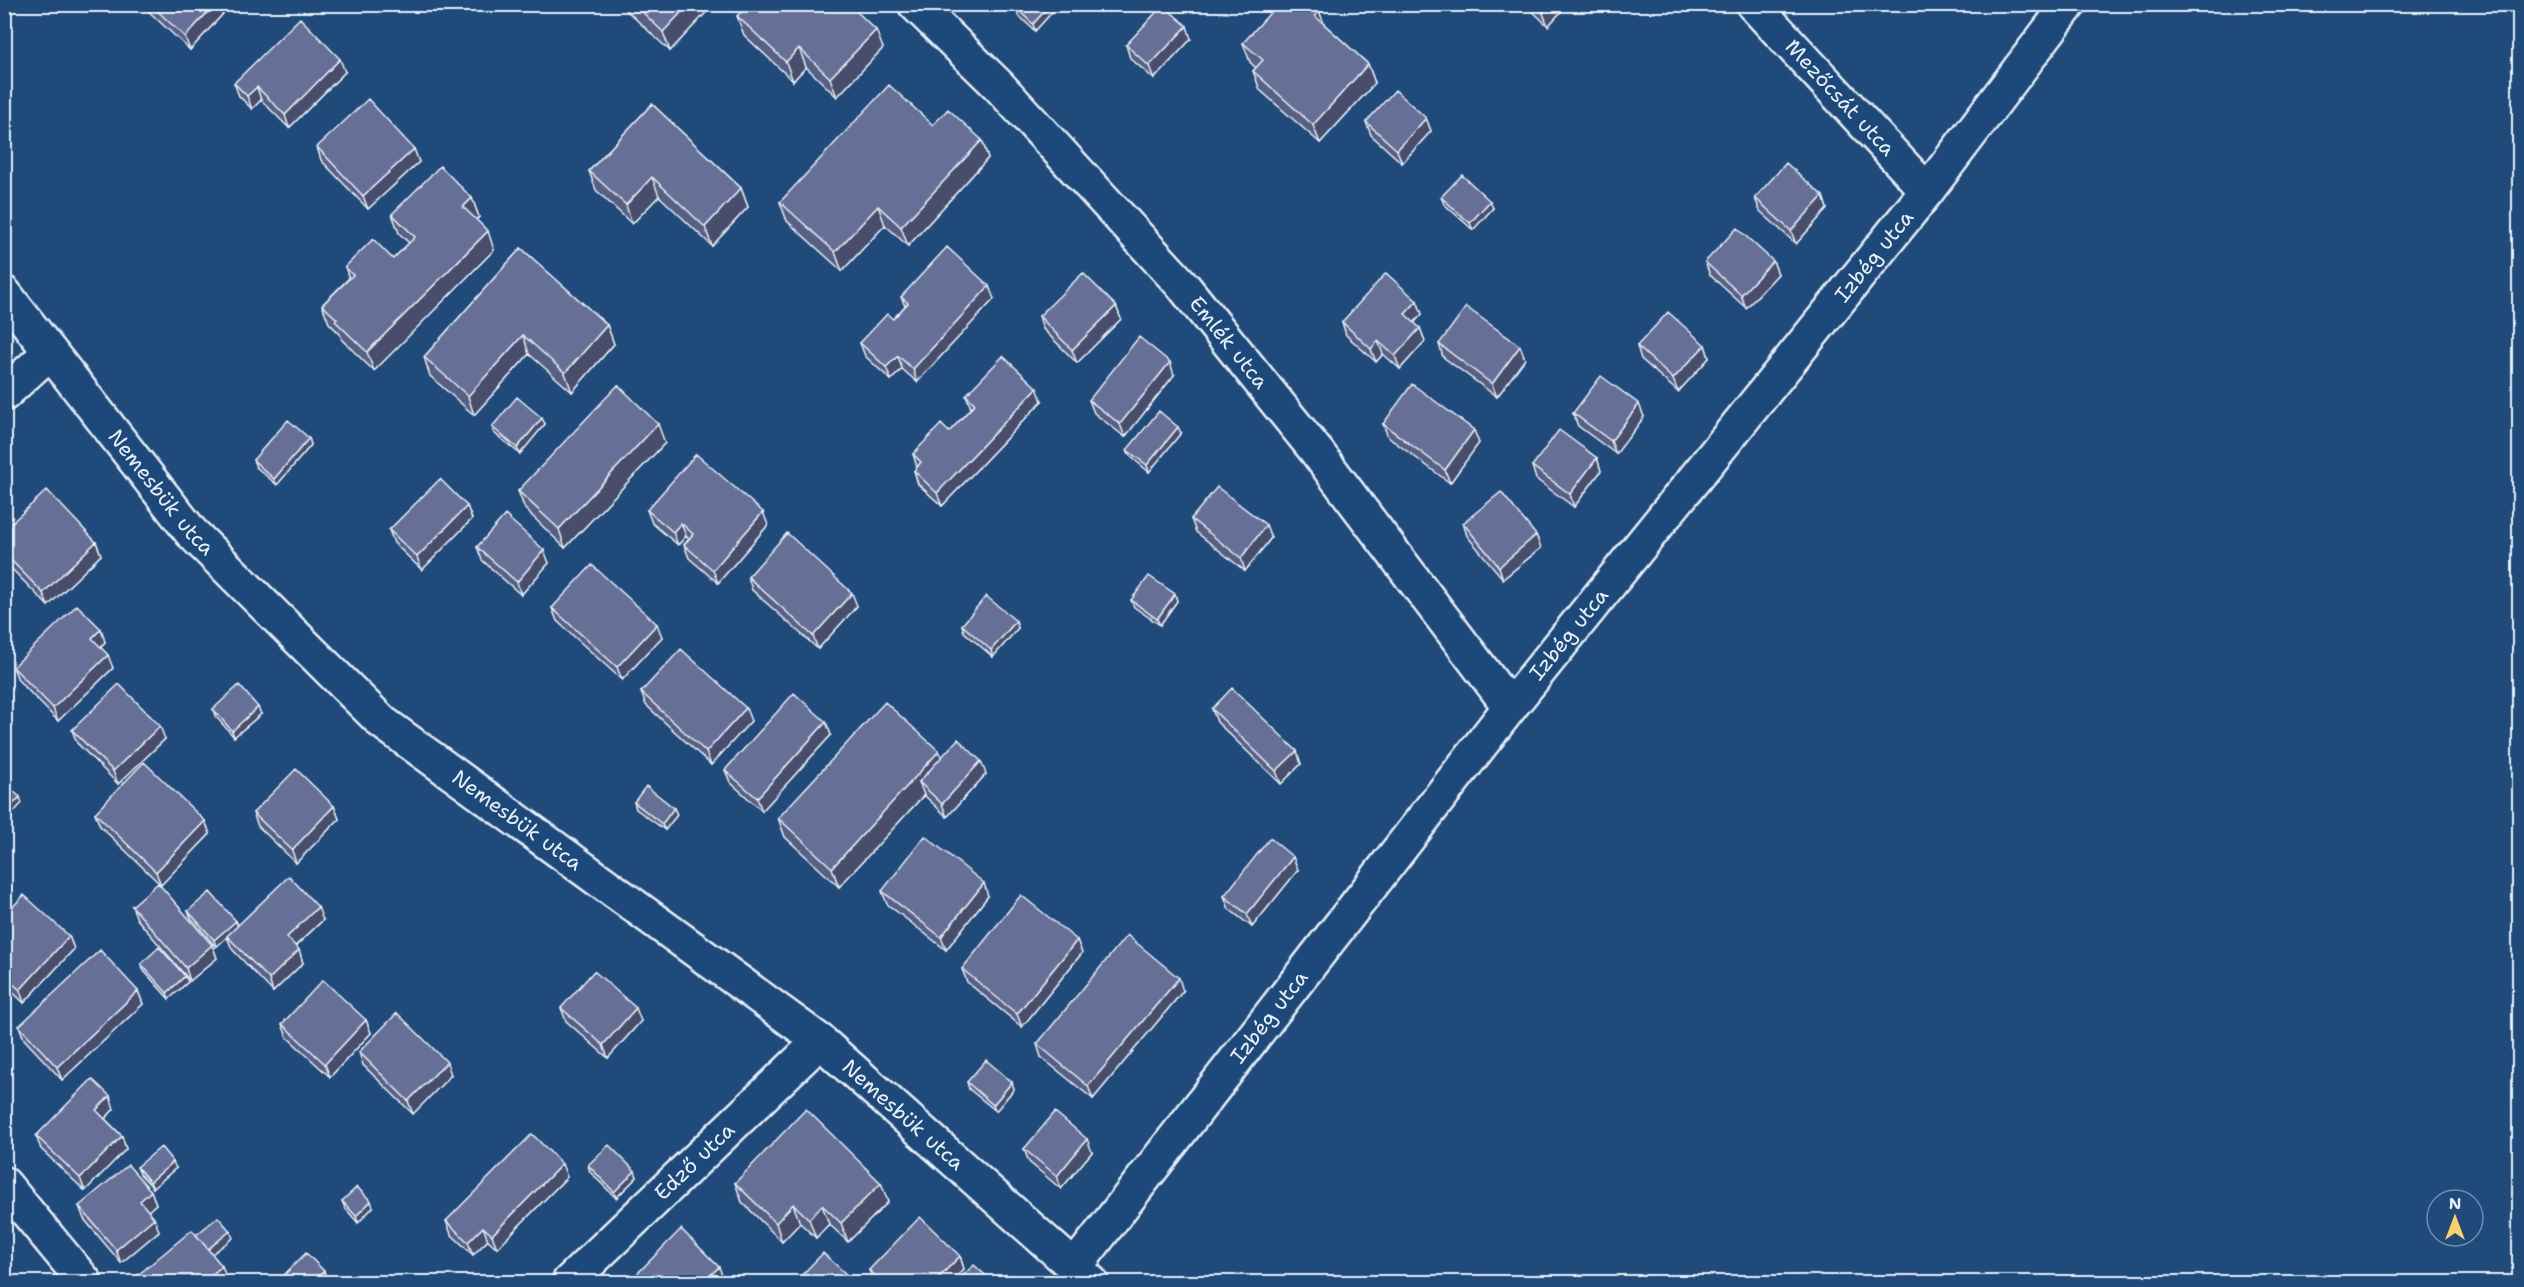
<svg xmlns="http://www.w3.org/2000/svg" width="2524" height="1287" viewBox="0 0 2524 1287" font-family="'Shantell Sans',sans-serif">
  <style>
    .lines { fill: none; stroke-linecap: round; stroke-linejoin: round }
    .minor-casing { stroke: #e8f1f8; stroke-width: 38 }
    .minor { stroke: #1f4a7a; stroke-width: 33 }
    .wall { fill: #585f82; stroke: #e8f1f8; stroke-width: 1.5 }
    .shaded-wall { fill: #474e6a; stroke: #e8f1f8; stroke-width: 1.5 }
    .building { fill: #666f97; stroke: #e8f1f8; stroke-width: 1.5 }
    .labels { text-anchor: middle; stroke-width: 6; stroke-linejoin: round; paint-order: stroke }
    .street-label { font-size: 21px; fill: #e8f1f8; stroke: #1f4a7a }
  </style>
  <rect width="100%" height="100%" fill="#1f4a7a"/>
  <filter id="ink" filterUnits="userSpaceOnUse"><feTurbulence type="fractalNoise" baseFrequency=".0167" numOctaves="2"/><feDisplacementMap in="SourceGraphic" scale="12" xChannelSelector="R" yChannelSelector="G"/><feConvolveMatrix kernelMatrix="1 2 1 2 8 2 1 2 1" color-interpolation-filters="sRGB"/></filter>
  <g filter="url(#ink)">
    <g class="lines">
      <defs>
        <g id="minor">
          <path id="s1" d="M915,4L998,85L1184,287L1317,452L1510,707"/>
          <path id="s2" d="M1753,4L1927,191"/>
          <path id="s3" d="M4,293L191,532L382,722L820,1041L1091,1282"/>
          <path d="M4,394L50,352"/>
          <path d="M4,1184L85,1282"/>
          <path id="s4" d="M1074,1268L1510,707L1927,191L2069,4"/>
          <path id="s5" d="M569,1282L820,1041"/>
        </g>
      </defs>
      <use href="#minor" class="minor-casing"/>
      <use href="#minor" class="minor"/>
    </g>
    <path class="wall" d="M143,4H232L190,50L144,7Z
      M623,4H714L670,51L625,9Z
      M1525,4H1568L1548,26Z
      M1016,8L1055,9L1035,31L1018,15Z
      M1319,11L1324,24L1368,64L1375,83L1320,143L1260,90L1253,71L1256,68L1250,62L1243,43Z
      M737,16L883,48L837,97L806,67L793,81L744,35Z
      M1191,39L1154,79L1130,58L1126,45Z
      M345,72L289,128L261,100L252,109L239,96L234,83Z
      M652,104L741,188L748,207L712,246L659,196L632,224L596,190L589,171Z
      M1426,118L1431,131L1402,163L1371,135L1366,122Z
      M933,125L982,140L988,158L908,246L885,225L842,271L787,221L780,202Z
      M317,147L414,149L419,162L368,209L321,160Z
      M1823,196L1827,209L1796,244L1760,211L1755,198Z
      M1441,197L1493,208L1473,230L1444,204Z
      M472,198L479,217L476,220L494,250L374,371L342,340L340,334L329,323L322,305L349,278L345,267L393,259L409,243L399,233L392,214Z
      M521,248L607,325L614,344L572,392L529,354L474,415L430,376L424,357Z
      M1773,261L1778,274L1746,308L1710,275L1705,262Z
      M901,297L994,299L917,382L902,369L891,380L865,356L860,343L893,319L905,306Z
      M1417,301L1422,314L1414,323L1420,328L1425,341L1400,369L1383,354L1376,362L1346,335L1342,322Z
      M1116,306L1121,319L1077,363L1043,329L1039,316Z
      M1439,344L1520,346L1525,359L1497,397L1443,357Z
      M1705,345L1709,358L1678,392L1641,359L1637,346Z
      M1174,375L1125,437L1094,413L1089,400Z
      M966,395L1042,401L942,506L918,484L914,471L917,467L913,454L949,432L971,408Z
      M1573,413L1644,417L1616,454L1578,426Z
      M545,424L520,454L494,433L492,427Z
      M1383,424L1479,443L1450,483L1388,437Z
      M1181,433L1149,472L1130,456L1127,450Z
      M309,438L311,445L277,485L256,467L253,460Z
      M665,443L565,548L525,509L518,491Z
      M1597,458L1601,471L1574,507L1536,479L1532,466Z
      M467,506L472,519L422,570L394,543L389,530Z
      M647,510L768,525L718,583L689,558L684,545L689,539L686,536L678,545L652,523Z
      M1191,519L1266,525L1271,538L1245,571L1196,532Z
      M1463,523L1536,535L1541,548L1503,579L1467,536Z
      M4,530L96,542L101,555L48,606L4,561Z
      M477,547L549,563L521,595L482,560Z
      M748,577L857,606L818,649L752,590Z
      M1175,594L1177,601L1160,625L1134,607L1131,600Z
      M552,608L662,637L622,680L557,621Z
      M1016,621L1018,628L993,657L964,632L962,625Z
      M101,629L105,642L101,647L113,668L58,721L18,680L13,667Z
      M641,692L751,721L711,765L646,705Z
      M213,709L261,714L234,737L215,716Z
      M1212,709L1301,764L1281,784L1217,722Z
      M826,722L831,735L762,811L730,782L725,770Z
      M72,730L165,739L118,784L77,743Z
      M939,751L942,757L986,774L947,817L924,795L839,887L785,837L778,818Z
      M634,802L674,808L677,815L665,830L636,809Z
      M334,806L339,819L296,863L258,826L253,813Z
      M95,813L205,821L210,834L161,885L100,826Z
      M1293,857L1298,870L1252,927L1229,909L1224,896Z
      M882,891L988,896L946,950L887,904Z
      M132,906L212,945L217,958L190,981L137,919Z
      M188,911L236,921L238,925L323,920L296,946L299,950L303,963L273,992L232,949L227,937L216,947L191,918Z
      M4,916L69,936L74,949L24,1003L4,984Z
      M1077,940L1082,953L1022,1027L967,982L962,969Z
      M141,964L188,982L169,999L144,971Z
      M138,991L143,1004L62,1080L24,1039L19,1026Z
      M1183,991L1093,1099L1041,1057L1037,1044Z
      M561,1008L641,1021L608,1058L566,1021Z
      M366,1020L371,1033L330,1077L287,1037L282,1024Z
      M359,1052L451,1075L413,1114L363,1065Z
      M967,1082L1014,1089L996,1111L969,1089Z
      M114,1109L105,1119L122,1136L126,1149L85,1191L41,1149L36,1136Z
      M1024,1149L1092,1152L1061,1189L1029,1162Z
      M588,1165L637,1177L616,1198L590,1172Z
      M137,1167L176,1168L153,1188L140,1174Z
      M567,1177L497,1248L488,1240L473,1255L451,1234L446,1221Z
      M735,1183H881L888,1202L848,1242L829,1224L816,1238L800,1223L782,1242L742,1202Z
      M151,1191L156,1204L148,1211L159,1231L121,1263L84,1219L79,1206Z
      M342,1201L373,1207L358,1223L345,1208Z
      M960,1256L964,1269L951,1282H873L869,1270Z"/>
    <path class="shaded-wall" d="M215,4H232L190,50L185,37Z
      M689,4H714L670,51L663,32Z
      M1051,4H1053L1055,9L1035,31L1033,24Z
      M1551,4H1568L1548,26L1543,13Z
      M1319,11L1326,29L1315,16Z
      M1187,26L1191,39L1154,79L1149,66Z
      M876,30L883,48L837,97L830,78Z
      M799,48L806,67L793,81L786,62Z
      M340,59L345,72L289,128L285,115Z
      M1368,64L1375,83L1320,143L1313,125Z
      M257,87L261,100L252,109L247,96Z
      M1426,118L1431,131L1402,163L1397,150Z
      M982,140L988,158L908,246L901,227Z
      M414,149L419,162L368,209L363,196Z
      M652,177L659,196L632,224L626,205Z
      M741,188L748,207L712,246L705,227Z
      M1823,196L1827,209L1796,244L1791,231Z
      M472,198L479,217L470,226L463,207Z
      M1490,201L1493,208L1473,230L1470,223Z
      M878,206L885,225L842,271L835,252Z
      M488,231L494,250L374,371L367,352Z
      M1773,261L1778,274L1746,308L1741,295Z
      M989,286L994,299L917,382L913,369Z
      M1417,301L1422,314L1410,327L1405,314Z
      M1116,306L1121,319L1077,363L1072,350Z
      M607,325L614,344L572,392L565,373Z
      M1420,328L1425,341L1400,369L1395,356Z
      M523,335L529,354L474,415L468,396Z
      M1378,341L1383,354L1376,362L1371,349Z
      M1705,345L1709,358L1678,392L1673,379Z
      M1520,346L1525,359L1497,397L1492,384Z
      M898,356L902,369L891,380L886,367Z
      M1170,362L1174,375L1125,437L1120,424Z
      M1037,388L1042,401L942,506L937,493Z
      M1639,404L1644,417L1616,454L1611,441Z
      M542,418L545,424L520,454L517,448Z
      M658,424L665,443L565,548L559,529Z
      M1178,427L1181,433L1149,472L1147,465Z
      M1474,430L1479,443L1450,483L1445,470Z
      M309,438L311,445L277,485L274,479Z
      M1597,458L1601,471L1574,507L1570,494Z
      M4,498L9,509L4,514Z
      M467,506L472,519L422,570L417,557Z
      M763,512L768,525L718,583L713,570Z
      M681,523L686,536L678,545L673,532Z
      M1266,525L1271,538L1245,571L1241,558Z
      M1536,535L1541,548L1503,579L1499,567Z
      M96,542L101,555L48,606L43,593Z
      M544,550L549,563L521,595L517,582Z
      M852,593L857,606L818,649L813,636Z
      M1175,594L1177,601L1160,625L1157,619Z
      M1016,621L1018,628L993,657L991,650Z
      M657,624L662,637L622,680L617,667Z
      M101,629L105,642L97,651L92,638Z
      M108,655L113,668L58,721L53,708Z
      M258,707L261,714L234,737L232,731Z
      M746,708L751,721L711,765L706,752Z
      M826,722L831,735L762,811L757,798Z
      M160,726L165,739L118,784L113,771Z
      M939,751L946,770L919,782L924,795L839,887L832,868Z
      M1297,751L1301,764L1281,784L1276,771Z
      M981,761L986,774L947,817L942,804Z
      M20,797L22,803L4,823V813Z
      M334,806L339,819L296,863L292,850Z
      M674,808L677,815L665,830L662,824Z
      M205,821L210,834L161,885L156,872Z
      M1293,857L1298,870L1252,927L1247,914Z
      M984,883L988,896L946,950L941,937Z
      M318,907L323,920L291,950L287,937Z
      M236,921L238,927L216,947L214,940Z
      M69,936L74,949L24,1003L20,990Z
      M1077,940L1082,953L1022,1027L1017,1014Z
      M212,945L217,958L190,981L186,968Z
      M299,950L303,963L273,992L269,979Z
      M185,976L188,982L169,999L167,993Z
      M1179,978L1183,991L1093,1099L1088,1086Z
      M138,991L143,1004L62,1080L57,1067Z
      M636,1008L641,1021L608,1058L603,1045Z
      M366,1020L371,1033L330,1077L325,1064Z
      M447,1062L451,1075L413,1114L408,1101Z
      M1012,1082L1014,1089L996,1111L993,1105Z
      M110,1096L114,1109L101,1123L96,1110Z
      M122,1136L126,1149L85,1191L80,1178Z
      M1087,1139L1092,1152L1061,1189L1057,1176Z
      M173,1162L176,1168L153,1188L150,1182Z
      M562,1164L567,1177L497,1248L492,1235Z
      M635,1171L637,1177L616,1198L614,1192Z
      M881,1183L888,1202L848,1242L841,1223Z
      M151,1191L156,1204L145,1214L140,1201Z
      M371,1201L373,1207L358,1223L356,1216Z
      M793,1204L800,1223L782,1242L776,1223Z
      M822,1205L829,1224L816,1238L809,1219Z
      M154,1218L159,1231L121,1263L116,1250Z
      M483,1227L488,1240L473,1255L468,1242Z
      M230,1231L233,1238L208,1257L206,1251Z
      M960,1256L964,1269L951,1282H934Z
      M222,1266L227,1279L223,1282H208L207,1279Z
      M719,1267L724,1280L721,1282H703Z
      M324,1271L328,1282H320L318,1277Z
      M847,1275L849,1282H840Z"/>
    <path class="building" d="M150,4H215L185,37Z
      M634,4H689L663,32Z
      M748,4H849L876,30L830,78L799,48L786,62L737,16Z
      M1019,4H1051L1033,24L1016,8Z
      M1278,4H1312L1319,11L1315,16L1368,64L1313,125L1253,71L1263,60L1243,43Z
      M1534,4H1551L1543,13Z
      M1163,5L1187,26L1149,66L1126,45Z
      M300,18L340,59L285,115L257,87L247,96L234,83Z
      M889,85L933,125L948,109L982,140L901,227L878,206L835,252L780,202Z
      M1395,90L1426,118L1397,150L1366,122Z
      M368,99L414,149L363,196L317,147Z
      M652,104L741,188L705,227L652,177L626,205L589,171Z
      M1786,163L1823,196L1791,231L1755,198Z
      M440,166L472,198L463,207L488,231L367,352L335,321L337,319L322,305L353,275L345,267L373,239L393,259L415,237L392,214Z
      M1462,175L1490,201L1470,223L1441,197Z
      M1737,228L1773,261L1741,295L1705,262Z
      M947,247L989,286L913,369L898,356L886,367L860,343L887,314L893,319L908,303L901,297Z
      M521,248L607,325L565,373L523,335L468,396L424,357Z
      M1083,273L1116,306L1072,350L1039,316Z
      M1386,273L1417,301L1405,314L1420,328L1395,356L1378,341L1371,349L1342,322Z
      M1466,307L1520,346L1492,384L1439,344Z
      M1668,312L1705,345L1673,379L1637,346Z
      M1139,337L1170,362L1120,424L1089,400Z
      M1003,356L1037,388L937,493L914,471L921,462L913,454L941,424L949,432L975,404L966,395Z
      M1601,376L1639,404L1611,441L1573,413Z
      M1412,384L1474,430L1445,470L1383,424Z
      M618,385L658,424L559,529L518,491Z
      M517,397L542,418L517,448L492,427Z
      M1159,411L1178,427L1147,465L1127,450Z
      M288,420L309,438L274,479L253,460Z
      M1559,430L1597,458L1570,494L1532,466Z
      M696,454L763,512L713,570L684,545L693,534L681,523L673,532L647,510Z
      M440,479L467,506L417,557L389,530Z
      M1217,487L1266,525L1241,558L1191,519Z
      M47,490L96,542L43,593L4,553V530Z
      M1501,492L1536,535L1499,567L1463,523Z
      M505,515L544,550L517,582L477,547Z
      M787,533L852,593L813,636L748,577Z
      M592,565L657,624L617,667L552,608Z
      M1149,576L1175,594L1157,619L1131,600Z
      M986,596L1016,621L991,650L962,625Z
      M77,605L101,629L92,638L108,655L53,708L13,667Z
      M681,649L746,708L706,752L641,692Z
      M119,684L160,726L113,771L72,730Z
      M239,685L258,707L232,731L213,709Z
      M1232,688L1297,751L1276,771L1212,709Z
      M794,693L826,722L757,798L725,770Z
      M885,702L939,751L832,868L778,818Z
      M958,739L981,761L942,804L919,782Z
      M144,762L205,821L156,872L95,813Z
      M296,769L334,806L292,850L253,813Z
      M4,783L20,797L4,813Z
      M646,786L674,808L662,824L634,802Z
      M925,836L984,883L941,937L882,891Z
      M1270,838L1293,857L1247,914L1224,896Z
      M289,876L318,907L287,937L299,950L269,979L227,936Z
      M158,883L212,945L186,968L132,906Z
      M210,892L236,921L214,940L188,911Z
      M24,895L69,936L20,990L4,976V916Z
      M1021,895L1077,940L1017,1014L962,969Z
      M1127,935L1179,978L1088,1086L1037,1044Z
      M159,947L185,976L167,993L141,964Z
      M100,950L138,991L57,1067L19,1026Z
      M594,971L636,1008L603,1045L561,1008Z
      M323,980L366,1020L325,1064L282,1024Z
      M397,1013L447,1062L408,1101L359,1052Z
      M986,1060L1012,1082L993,1105L967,1082Z
      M92,1079L110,1096L96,1110L122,1136L80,1178L36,1136Z
      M806,1109L881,1183L841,1223L822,1205L809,1219L793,1204L776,1223L735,1183Z
      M1055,1112L1087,1139L1057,1176L1024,1149Z
      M532,1134L562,1164L492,1235L483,1227L468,1242L446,1221Z
      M609,1145L635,1171L614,1192L588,1165Z
      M161,1147L173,1162L150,1182L137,1167Z
      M128,1165L151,1191L140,1201L154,1218L116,1250L79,1206Z
      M357,1187L371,1201L356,1216L342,1201Z
      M218,1217L230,1231L208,1249L196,1235Z
      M920,1217L960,1256L934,1282H882L869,1270Z
      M681,1229L719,1267L703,1282H629Z
      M192,1230L222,1266L207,1279L210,1282H144L138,1275Z
      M306,1253L324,1271L318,1277L324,1282H277Z
      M823,1253L847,1275L840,1282H805L800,1277Z
      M974,1265L993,1282H956Z
      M12,1275L19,1282H4Z"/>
  </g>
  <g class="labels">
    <g class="street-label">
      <text dy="7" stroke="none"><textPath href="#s2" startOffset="128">Mezőcsát utca</textPath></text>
      <text dy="7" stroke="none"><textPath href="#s4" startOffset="1290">Izbég utca</textPath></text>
      <text dy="7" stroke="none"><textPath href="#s1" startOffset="462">Emlék utca</textPath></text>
      <text dy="7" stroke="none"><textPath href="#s3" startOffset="254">Nemesbük utca</textPath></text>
      <text dy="7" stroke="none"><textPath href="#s4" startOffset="804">Izbég utca</textPath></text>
      <text dy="7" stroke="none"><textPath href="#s3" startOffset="740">Nemesbük utca</textPath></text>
      <text dy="7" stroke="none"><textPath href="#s4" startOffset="318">Izbég utca</textPath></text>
      <text dy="7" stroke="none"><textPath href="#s3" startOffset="1226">Nemesbük utca</textPath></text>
      <text dy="7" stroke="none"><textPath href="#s5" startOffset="174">Edző utca</textPath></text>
    </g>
  </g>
  <rect width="2524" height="1287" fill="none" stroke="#1f4a7a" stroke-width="24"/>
  <rect x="12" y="12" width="2500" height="1263" fill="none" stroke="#e8f1f8" stroke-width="2" filter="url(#ink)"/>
  <g transform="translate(2455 1218)"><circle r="28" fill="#1f4a7a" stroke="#6f8dac" stroke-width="1.5"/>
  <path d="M0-4.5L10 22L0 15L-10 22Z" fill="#ffd166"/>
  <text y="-9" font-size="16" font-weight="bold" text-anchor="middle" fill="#e8f1f8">N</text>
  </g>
</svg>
